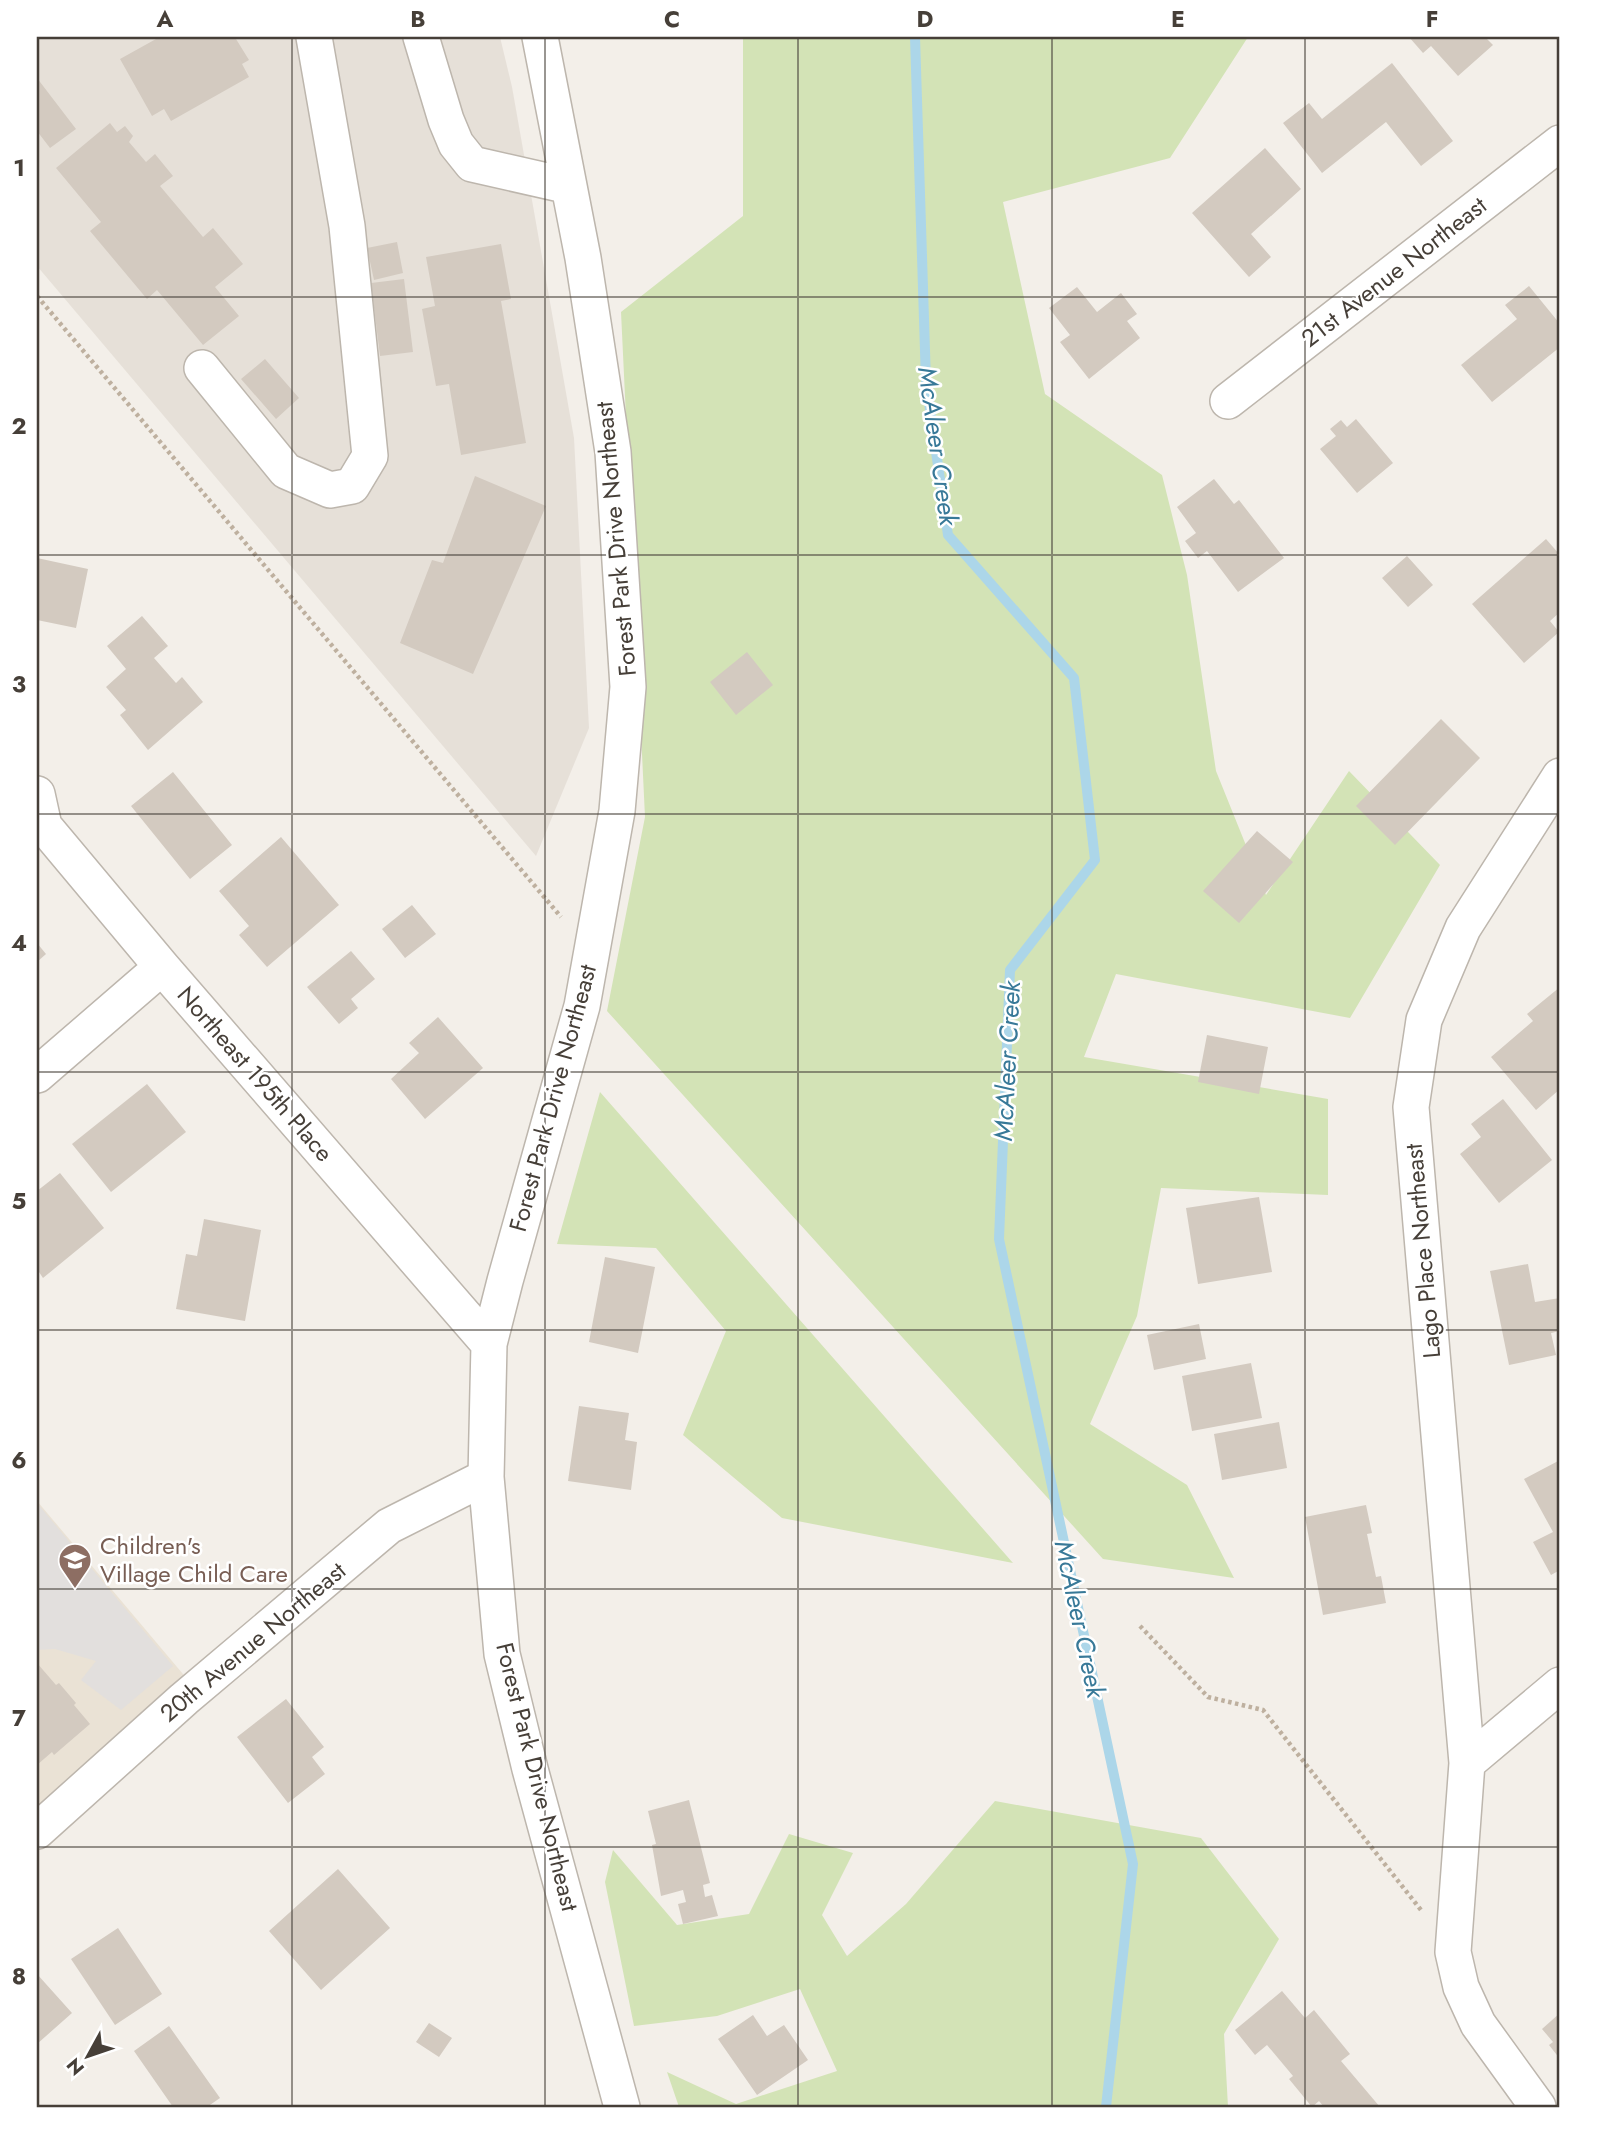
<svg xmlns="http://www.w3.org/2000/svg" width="1597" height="2144" viewBox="0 0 1597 2144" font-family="Jost,sans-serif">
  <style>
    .residential { fill: #e6e0d8 }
    .education { fill: #eae2d5 }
    .green { fill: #d3e3b6 }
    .parking { fill: #e2dfdd }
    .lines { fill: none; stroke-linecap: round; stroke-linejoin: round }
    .stream { stroke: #acd6e9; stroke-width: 10 }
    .building { fill: #d3cac0 }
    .minor-casing { stroke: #bdb6ad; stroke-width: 38 }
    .path { stroke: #beb09f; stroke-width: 4.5; stroke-dasharray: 3.5 3.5; stroke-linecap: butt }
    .minor { stroke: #fff; stroke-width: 35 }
    .grid { fill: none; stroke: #463f38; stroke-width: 2; stroke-opacity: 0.55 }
    .labels { text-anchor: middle; stroke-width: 5; stroke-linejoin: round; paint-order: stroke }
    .street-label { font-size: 24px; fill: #463f38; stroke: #fff }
    .education-label { font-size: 24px; fill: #785e54; stroke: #fff; text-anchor: start }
    .water-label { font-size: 26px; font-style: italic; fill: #387998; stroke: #fff }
    .neatline { fill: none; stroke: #463f38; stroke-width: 2.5 }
    .grid-label { font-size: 23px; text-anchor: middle; font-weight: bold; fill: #463f38 }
  </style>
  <rect width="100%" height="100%" fill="#f3efe9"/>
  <path class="residential" d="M37,37H500L512,87L574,438L589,728L536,856L37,266Z"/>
  <path class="education" d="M37,1501L188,1680L37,1808Z"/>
  <path class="green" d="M743,37H1248L1170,158L1003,202L1045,394L1162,475L1187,575L1216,771L1266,895L1349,771L1440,865L1350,1018L1116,974L1084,1057L1328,1099V1195L1161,1188L1137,1316L1090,1424L1187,1485L1234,1578L1103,1559L607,1011L645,817L621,312L743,216Z
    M600,1092L1013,1563L782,1518L683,1435L726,1331L656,1248L557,1244Z
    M995,1801L1201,1838L1279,1939L1224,2034L1228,2107H679L667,2072L736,2104L837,2071L800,1989L717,2016L634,2026L605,1882L613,1850L677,1925L749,1914L789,1834L853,1853L822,1915L847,1956L906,1904Z"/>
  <path class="parking" d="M37,1503L173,1666L121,1710L81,1680L96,1661L55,1649L37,1650Z"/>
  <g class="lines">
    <path class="stream" d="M915,37L926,382L948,535L1074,678L1095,860L1010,970L999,1239L1133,1864L1106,2107"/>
  </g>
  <path class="building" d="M154,37H239L236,39L249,60L242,64L249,77L171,121L164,109L152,116L120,59L156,39Z
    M1409,37H1485L1493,45L1458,76L1431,46L1423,53Z
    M1392,63L1453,141L1421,166L1386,122L1322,173L1283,123L1309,103L1322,119Z
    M37,78L76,129L50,148L37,131Z
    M110,123L117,132L125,126L133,136L129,142L146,162L155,154L173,176L160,186L203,237L213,228L243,264L215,287L239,316L203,345L157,290L147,299L90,231L101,222L56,168Z
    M1265,148L1301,189L1251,234L1271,257L1249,277L1192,213Z
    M397,242L403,273L374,280L367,248Z
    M501,244L511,299L501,301L526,443L461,455L449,384L436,386L422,309L435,306L426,257Z
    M404,279L413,352L380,356L371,283Z
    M1529,286L1560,324V347L1492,402L1461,365L1517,319L1505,305Z
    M1077,287L1097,312L1121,293L1137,314L1127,321L1140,338L1089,379L1060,342L1070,335L1049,308Z
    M265,359L299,398L276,419L241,379Z
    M1356,419L1393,463L1357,493L1320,449L1336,436L1330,429L1341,420L1347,427Z
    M475,476L546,506L473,674L400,643L432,560L443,563Z
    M1214,479L1234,504L1239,500L1284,558L1238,592L1207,551L1198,558L1185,541L1196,533L1177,507Z
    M1546,539L1560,555V596L1558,598L1560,601V612L1550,621L1559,632L1524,663L1472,604Z
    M1407,556L1433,585L1408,607L1382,578Z
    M37,558L88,569L76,628L37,620Z
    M142,616L168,646L154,658L176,683L182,677L203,702L148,750L120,715L126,710L106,687L126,669L107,646Z
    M747,652L773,685L736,715L710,682Z
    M1441,719L1480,758L1395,845L1356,806Z
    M173,772L232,845L190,879L131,806Z
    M1257,831L1293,862L1239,923L1203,891Z
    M281,837L339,905L267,967L239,935L249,926L219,891Z
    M412,905L436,934L405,958L382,929Z
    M37,943L46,954L37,962Z
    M351,951L375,979L351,999L358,1008L339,1024L307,987Z
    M1560,987V1089L1536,1110L1491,1057L1533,1021L1527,1014Z
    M438,1017L483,1068L425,1119L391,1079L419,1053L409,1043Z
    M1207,1035L1268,1047L1259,1094L1198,1082Z
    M147,1084L186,1132L111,1192L72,1144Z
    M1503,1099L1552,1160L1499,1203L1460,1154L1481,1137L1471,1124Z
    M60,1173L104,1228L43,1278L37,1269V1191Z
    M1259,1197L1272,1272L1198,1284L1186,1208Z
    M204,1219L261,1230L245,1321L176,1309L186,1254L197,1256Z
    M605,1257L655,1267L638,1353L589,1342Z
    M1528,1264L1535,1302L1560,1298V1331L1551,1333L1556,1355L1509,1365L1490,1271Z
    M1199,1324L1206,1359L1154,1370L1147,1335Z
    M1251,1363L1262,1418L1192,1431L1182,1376Z
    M579,1406L629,1413L625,1440L637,1442L631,1490L568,1481Z
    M1279,1422L1287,1468L1222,1480L1214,1434Z
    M1560,1460V1570L1551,1575L1533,1542L1553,1532L1524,1479Z
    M1366,1505L1372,1533L1367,1534L1376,1577L1381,1576L1386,1603L1323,1615L1305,1517Z
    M37,1663L56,1685L59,1683L76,1703L74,1705L90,1724L54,1755L52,1752L37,1765Z
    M286,1699L324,1747L312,1757L325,1774L288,1803L237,1737Z
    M689,1800L710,1883L703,1885L705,1897L712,1895L718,1916L683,1924L678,1904L686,1902L683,1890L661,1896L652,1845L656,1844L648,1811Z
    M338,1869L390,1928L321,1990L269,1931Z
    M118,1928L162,1994L115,2025L71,1959Z
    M37,1974L72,2013L37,2044Z
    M1282,1991L1305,2018L1314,2010L1350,2054L1341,2061L1380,2107H1324L1319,2101L1312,2107L1289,2079L1293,2076L1267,2045L1255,2055L1235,2030Z
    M1560,2013V2059L1549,2045L1553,2042L1542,2029Z
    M753,2015L767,2036L784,2025L808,2060L757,2095L718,2039Z
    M429,2023L452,2038L439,2057L416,2042Z
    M169,2026L220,2098L207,2107H173L134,2051Z"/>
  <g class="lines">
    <defs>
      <path id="minor" d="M421,37L446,120L456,144L472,164L569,186
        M540,37L583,258L613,452L628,687L617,811L582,1006L505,1281L489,1344L486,1477L502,1654L530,1769L622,2107
        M202,368L286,471L330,490L352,486L370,456L347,226L314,37
        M1228,401L1560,143
        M37,794L44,826L162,967L489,1344
        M37,1075L162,967
        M1467,1763L1560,1685
        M37,1831L184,1699L389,1526L486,1477
        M1538,2107L1478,2024L1461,1987L1453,1952L1467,1763L1411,1107L1424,1020L1463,928L1560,776"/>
    </defs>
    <use href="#minor" class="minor-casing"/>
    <path class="path" d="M37,296L561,917
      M1140,1626L1208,1697L1263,1710L1421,1910"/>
    <use href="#minor" class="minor"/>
  </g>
  <path class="grid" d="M292,37V2107M545,37V2107M798,37V2107M1052,37V2107M1305,37V2107M37,297H1560M37,555H1560M37,814H1560M37,1072H1560M37,1330H1560M37,1589H1560M37,1847H1560"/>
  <defs>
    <symbol id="school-pin" viewBox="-11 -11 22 30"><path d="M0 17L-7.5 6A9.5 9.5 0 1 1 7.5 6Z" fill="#8d6e63" stroke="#fff"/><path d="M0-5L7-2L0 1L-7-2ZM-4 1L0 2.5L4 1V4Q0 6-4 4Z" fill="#fff"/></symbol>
  </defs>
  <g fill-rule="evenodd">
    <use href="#school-pin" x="56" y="1541" width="38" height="52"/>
  </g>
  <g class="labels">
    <g class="street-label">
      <text transform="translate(1394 272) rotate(-38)" y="8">21st Avenue Northeast</text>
      <text transform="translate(616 539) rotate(-95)" y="8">Forest Park Drive Northeast</text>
      <text transform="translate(255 1074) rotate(49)" y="8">Northeast 195th Place</text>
      <text transform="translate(553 1098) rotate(-75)" y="8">Forest Park Drive Northeast</text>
      <text transform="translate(1423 1251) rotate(-95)" y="8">Lago Place Northeast</text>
      <text transform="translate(253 1642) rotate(-40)" y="8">20th Avenue Northeast</text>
      <text transform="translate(537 1777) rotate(76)" y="8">Forest Park Drive Northeast</text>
    </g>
    <g class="education-label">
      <text x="100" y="1554">Children's<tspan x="100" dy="28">Village Child Care</tspan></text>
    </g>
    <g class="water-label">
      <text transform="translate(938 446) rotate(82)" y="9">McAleer Creek</text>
      <text transform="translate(1007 1061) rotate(-87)" y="9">McAleer Creek</text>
      <text transform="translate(1080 1619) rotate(78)" y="9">McAleer Creek</text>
    </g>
  </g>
  <rect width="1597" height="2144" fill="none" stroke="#ffffff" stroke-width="77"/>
  <g transform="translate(88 2056) rotate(230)" stroke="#ffffff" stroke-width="5" paint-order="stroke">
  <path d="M0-5L12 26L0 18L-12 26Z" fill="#463f38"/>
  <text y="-10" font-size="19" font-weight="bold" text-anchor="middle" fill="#463f38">N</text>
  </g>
  <rect x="38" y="38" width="1520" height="2068" class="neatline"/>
  <g class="grid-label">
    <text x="165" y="27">A</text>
    <text x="418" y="27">B</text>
    <text x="672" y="27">C</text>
    <text x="925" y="27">D</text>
    <text x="1178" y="27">E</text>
    <text x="1432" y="27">F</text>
    <text x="19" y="176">1</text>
    <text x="19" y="434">2</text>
    <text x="19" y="692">3</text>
    <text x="19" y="951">4</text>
    <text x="19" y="1209">5</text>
    <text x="19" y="1468">6</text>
    <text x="19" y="1726">7</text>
    <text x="19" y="1984">8</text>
  </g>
</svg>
